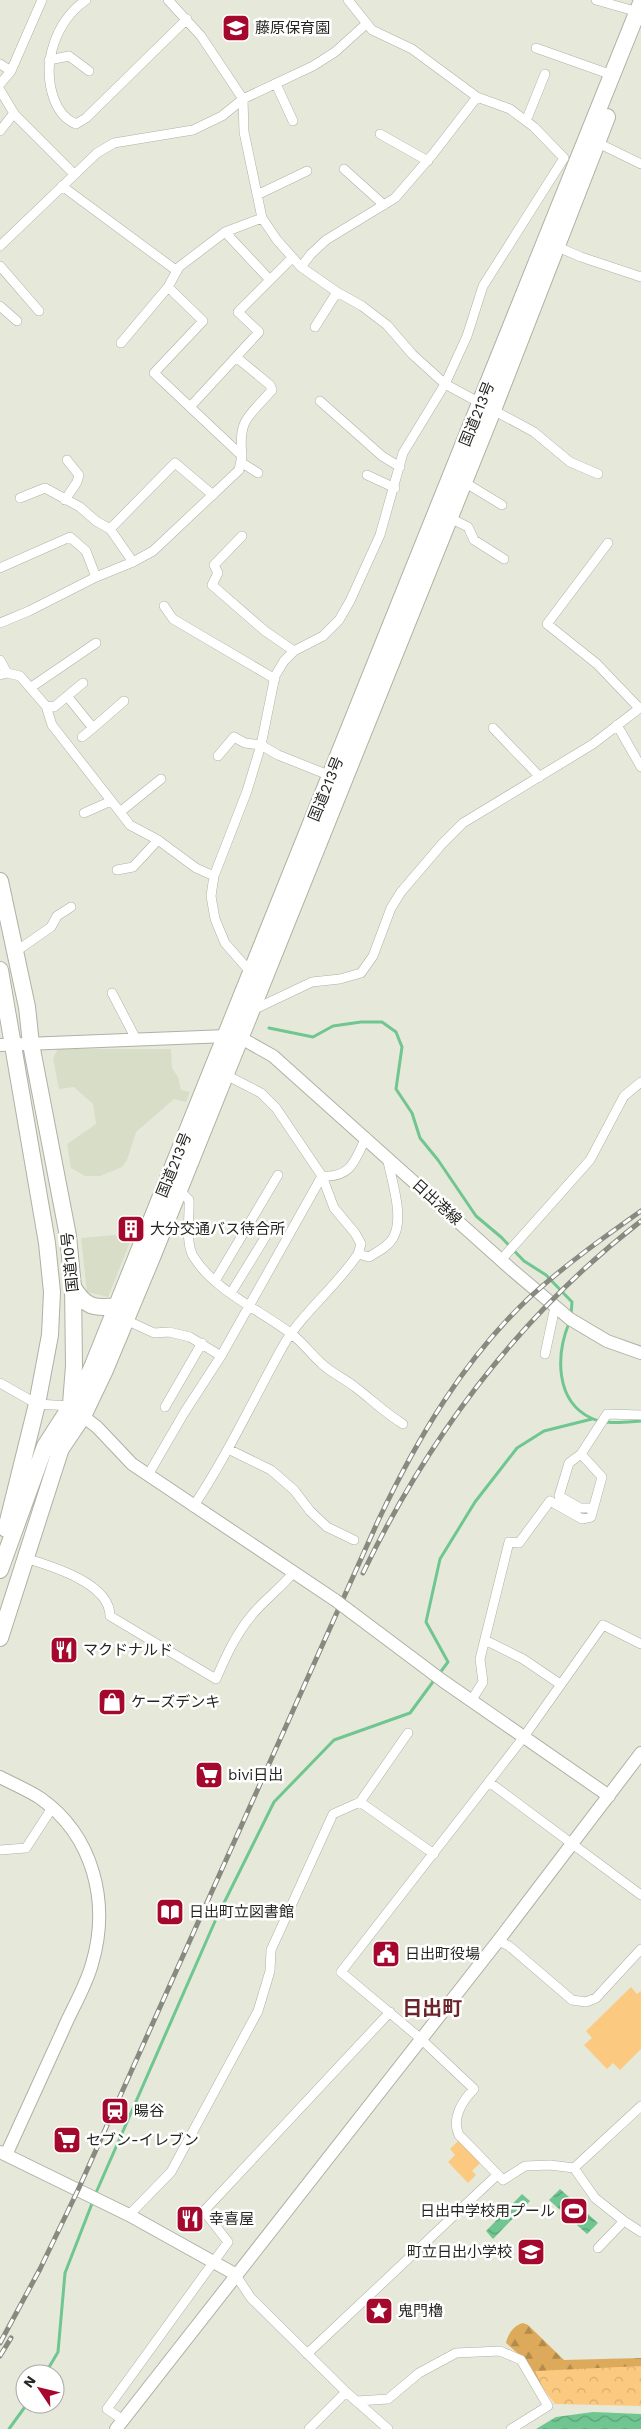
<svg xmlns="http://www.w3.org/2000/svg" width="641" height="2429" viewBox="0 0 641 2429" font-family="'Work Sans','Noto Sans JP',sans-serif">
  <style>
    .built { fill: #d8ddc8 }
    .green { fill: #fbca80 }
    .forest { fill: url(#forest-firs) }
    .park { fill: url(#park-crowns) }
    .water { fill: url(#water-waves) }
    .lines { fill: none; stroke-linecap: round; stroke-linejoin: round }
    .stream { stroke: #6fc691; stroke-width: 3 }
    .street-casing { stroke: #aeb1a3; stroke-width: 10 }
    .secondary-casing { stroke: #aeb1a3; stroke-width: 14 }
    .highway-casing { stroke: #aeb1a3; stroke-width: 18 }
    .street { stroke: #fff; stroke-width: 9 }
    .secondary { stroke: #fff; stroke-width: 12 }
    .highway { stroke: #fff; stroke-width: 16 }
    .rail-casing { stroke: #888a80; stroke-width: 5 }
    .rail { stroke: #fff; stroke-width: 3; stroke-dasharray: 9; stroke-linecap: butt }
    .secondary-bridge-casing { stroke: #aeb1a3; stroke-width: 14; stroke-linecap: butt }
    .secondary-bridge { stroke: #fff; stroke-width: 12 }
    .labels { text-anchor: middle; stroke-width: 5; stroke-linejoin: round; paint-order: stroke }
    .poi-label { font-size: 15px; fill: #252621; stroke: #fff; text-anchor: start }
    .street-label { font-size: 15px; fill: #252621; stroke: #fff }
    .district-label { font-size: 20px; font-weight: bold; fill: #6c262b; stroke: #fff }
  </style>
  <defs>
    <pattern id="forest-firs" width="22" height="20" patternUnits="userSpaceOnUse" patternTransform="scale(1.25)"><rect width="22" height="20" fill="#dcaa5a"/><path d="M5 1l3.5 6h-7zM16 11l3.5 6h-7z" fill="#b28a4a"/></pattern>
    <pattern id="park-crowns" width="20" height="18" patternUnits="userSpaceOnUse" patternTransform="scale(1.25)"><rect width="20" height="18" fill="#fbca80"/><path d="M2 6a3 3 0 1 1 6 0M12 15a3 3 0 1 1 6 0" fill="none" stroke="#d7ad6e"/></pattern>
    <pattern id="water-waves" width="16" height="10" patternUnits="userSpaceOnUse" patternTransform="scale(1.25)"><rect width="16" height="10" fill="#6fc691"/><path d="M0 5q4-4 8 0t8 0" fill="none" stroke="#5ba176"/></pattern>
  </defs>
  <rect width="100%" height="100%" fill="#e6e9da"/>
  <path class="built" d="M58,1049H171L172,1068L178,1077L181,1090L190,1092L186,1102L174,1099L136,1132L127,1160L122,1167L100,1176H85L71,1168L67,1144L96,1124L93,1104L74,1087L59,1089L53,1058Z
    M114,1235L130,1242L108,1297L87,1292L81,1238Z"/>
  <path class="green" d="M631,1987L637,1994L641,1991V2049L620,2070L613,2063L607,2069L584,2045L592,2038L586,2031Z
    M459,2140L480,2163L472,2171L476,2175L468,2183L448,2162L455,2155L450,2149Z"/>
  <path class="forest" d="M523,2323L528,2325L564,2360L641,2358V2379L544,2390L525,2360L506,2343C508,2334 514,2325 523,2323Z"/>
  <path class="park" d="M641,2366V2406L555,2404L544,2390L535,2371Z"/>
  <path class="water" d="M560,2189L598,2223L587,2234L549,2200Z
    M522,2194L530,2201L493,2239L486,2231Z
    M593,2412L641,2414V2429H536L556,2417Z"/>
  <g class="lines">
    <path class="stream" d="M269,1028L313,1037L333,1026L361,1022H382L396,1032L402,1047L396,1089L412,1113L420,1138L438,1160L476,1216L501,1237L524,1261L546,1275L572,1302L571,1315
      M569,1323C556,1355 555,1401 591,1418C605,1425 626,1422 641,1421
      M439,1674L448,1662L426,1622L440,1559L475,1502L517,1448L544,1431L592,1419
      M95,2195L216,1919L274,1802L334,1740L410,1713L435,1679
      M45,2374L58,2352L65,2273L93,2201
      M9,2429L27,2404"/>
    <defs>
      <path id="street" d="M86,0C56,21 41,63 54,99C58,110 64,119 76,124L86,118L187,19
        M168,0L201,36L243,99L244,132L262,218L277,240L301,267L337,292L362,306L387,325L412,354L445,384L534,432L570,462L598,474
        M596,0L638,12
        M536,48L612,75
        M49,60L69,56L89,71
        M0,64L11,71
        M0,84L11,71L42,0
        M276,84L293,121
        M0,90L15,115L74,174
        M526,121L545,74
        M0,131L14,113
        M380,134L428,161
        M598,143L641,164
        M344,169L384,205
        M62,186L177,271
        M257,195L307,171
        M225,232L270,280
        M553,245L581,257L641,277
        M0,246L97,153L114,143L193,130L222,116L243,99L313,66L335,52L365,25
        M0,266L39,311
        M301,267L311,254L326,240L395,198L433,154L477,97
        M168,287L179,267L225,232L262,218
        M0,306L17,321
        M315,327L337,292
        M121,343L168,287L203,321L154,373L190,407
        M236,357L270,385L272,390C249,417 238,418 242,456
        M320,401L382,456L400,467
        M242,463L258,473
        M367,475L395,488
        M464,482L502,505
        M20,498L45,488L80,507L96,521L110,529
        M65,500L77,482L79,475L67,460
        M450,518L468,527L474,540L504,559
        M242,536L214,565L218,573L212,585L265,631L294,651
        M608,543L547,624L597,664L639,708
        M133,562L110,529L175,463L213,495
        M0,568L70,537L86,551L96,577
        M164,606L173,619L275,679
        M0,623L29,611L96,577L133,562L153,551L239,470L242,456L190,407L259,332L238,312L292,258
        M0,660L7,673L0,675
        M7,673L20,676L46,706L52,725L120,812L161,779
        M30,688L96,643
        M67,696L93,728L124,701
        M46,706L54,707L83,683
        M617,725L641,767
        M493,728L540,777
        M82,737L93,728
        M218,756L234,737L245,743L261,745L278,755L331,776
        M120,812L130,825L158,840L196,868L214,876
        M84,813L111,801
        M117,870L133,867L158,840
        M15,952L51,927L57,916L71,907
        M253,975L225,943L215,919L211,896L214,876L247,791L261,745L275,676L284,661L294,651L323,636L339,620L350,601L380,535L403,453L445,384L467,336L483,286L564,158L534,127L510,109L477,97L412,49L372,30L348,0
        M112,993L136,1039
        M253,1010L312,982L340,979L361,973L373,956L391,908L401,892L442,844L463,823L593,744L641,707
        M179,1190L189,1200C190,1216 185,1241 193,1256C215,1292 263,1311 294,1336C304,1344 311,1354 321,1363C331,1373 344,1378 355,1387C371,1399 385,1413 403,1424
        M358,1254L369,1257C377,1252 388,1247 393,1238C405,1218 391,1178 387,1157
        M501,1260L590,1160L624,1096L641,1082
        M215,1281L278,1175
        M231,1293L266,1236
        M126,1320L154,1333L169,1332L190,1337L221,1356L322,1176L276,1108L261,1093L226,1075
        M545,1354L555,1307
        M0,1383L37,1404L70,1406
        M165,1407L202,1343
        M228,1449L271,1470L294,1490L310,1511L327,1527L354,1540
        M581,1454L569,1463L559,1496L580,1508H590
        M148,1475L184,1413L221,1356
        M193,1507C227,1456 253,1400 283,1346C303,1312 336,1287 358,1254L361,1244L355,1233L334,1208L322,1176C351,1178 355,1161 366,1137
        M25,1558C51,1566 110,1583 110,1616L216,1679C226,1656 236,1634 252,1615C264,1600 280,1589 292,1574
        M485,1640L523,1659L560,1684
        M471,1701L483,1682L480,1659L509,1542L519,1543L550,1501L582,1519L591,1517L602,1477L581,1454L607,1414L641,1415
        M489,1782L641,1895
        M360,1802L408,1733
        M0,1850L26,1848L52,1808
        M498,1941L509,1946L572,2000L586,2002L596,1998L641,1949
        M574,2168L550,2165L525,2166L503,2180L459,2135C451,2119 462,2101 474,2089L421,2039L341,1972L523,1738L603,1625L641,1644
        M574,2168L595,2198L624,2221L598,2248
        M574,2168L641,2106
        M129,2215L171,2172L258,2011L270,1971L271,1950L333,1814L360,1802L434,1854
        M624,2221L641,2232
        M235,2274L251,2298L346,2392L309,2429
        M307,2354L497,2175
        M346,2392L388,2429
        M357,2401L388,2399L419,2373L456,2353L500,2351L521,2360L548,2406L511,2429
        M123,2420L107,2409L228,2242L204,2211L390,2012"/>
      <path id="secondary" d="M0,1045L227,1036L241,1038L273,1056L511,1269L570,1319L607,1341L641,1353
        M76,1411L97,1427L132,1464L335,1600
        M351,1612L443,1681L609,1796
        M0,1777C13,1784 28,1790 40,1798C94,1836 110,1903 92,1964C86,1986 72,2009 63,2030C44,2072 25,2113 6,2155
        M0,2152L129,2215L235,2274
        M116,2429L498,1941L641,1753"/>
      <path id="highway" d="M0,881L27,1007L31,1044L68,1236L73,1287L74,1366L71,1404
        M0,970L47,1243L52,1292L50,1335L37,1404L6,1529
        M73,1287C85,1307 94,1309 117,1306
        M58,1453L83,1416L105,1370L153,1255L493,410L607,117
        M0,1570L45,1446L83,1387L93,1365L641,3
        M0,1638L62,1445"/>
    </defs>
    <use href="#street" class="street-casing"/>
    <use href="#secondary" class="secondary-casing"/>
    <use href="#highway" class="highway-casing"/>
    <use href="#street" class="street"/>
    <use href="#secondary" class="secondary"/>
    <use href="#highway" class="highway"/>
    <defs>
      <path id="rail" d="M363,1573C429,1436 520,1315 641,1221
        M0,2343L40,2269L78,2190L378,1521C417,1439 463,1360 530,1297C565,1265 603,1238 641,1211
        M0,2356L11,2338"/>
    </defs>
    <use href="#rail" class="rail-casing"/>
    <use href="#rail" class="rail"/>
    <defs>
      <path id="secondary-bridge" d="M335,1600L351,1612"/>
    </defs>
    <use href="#secondary-bridge" class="secondary-bridge-casing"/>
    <use href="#secondary-bridge" class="secondary-bridge"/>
  </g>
  <defs>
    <symbol id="school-square" viewBox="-11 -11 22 22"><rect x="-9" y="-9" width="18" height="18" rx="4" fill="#a5082d" stroke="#fff"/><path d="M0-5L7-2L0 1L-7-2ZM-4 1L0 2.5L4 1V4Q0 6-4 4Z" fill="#fff"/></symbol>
    <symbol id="building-square" viewBox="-11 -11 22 22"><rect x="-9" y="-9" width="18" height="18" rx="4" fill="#a5082d" stroke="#fff"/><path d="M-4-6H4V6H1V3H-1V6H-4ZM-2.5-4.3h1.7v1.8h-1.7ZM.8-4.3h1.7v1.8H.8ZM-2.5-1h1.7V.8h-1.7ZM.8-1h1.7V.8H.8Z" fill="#fff"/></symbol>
    <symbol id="restaurant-square" viewBox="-11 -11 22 22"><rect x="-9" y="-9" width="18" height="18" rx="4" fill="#a5082d" stroke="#fff"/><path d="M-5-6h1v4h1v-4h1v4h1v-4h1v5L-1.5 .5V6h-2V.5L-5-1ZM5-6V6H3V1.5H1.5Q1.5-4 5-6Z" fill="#fff"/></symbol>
    <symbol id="shop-square" viewBox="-11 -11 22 22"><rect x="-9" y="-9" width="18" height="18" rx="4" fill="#a5082d" stroke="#fff"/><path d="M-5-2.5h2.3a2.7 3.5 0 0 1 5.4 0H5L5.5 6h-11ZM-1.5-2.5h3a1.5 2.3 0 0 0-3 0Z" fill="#fff"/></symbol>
    <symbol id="supermarket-square" viewBox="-11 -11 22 22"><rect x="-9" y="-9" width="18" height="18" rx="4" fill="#a5082d" stroke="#fff"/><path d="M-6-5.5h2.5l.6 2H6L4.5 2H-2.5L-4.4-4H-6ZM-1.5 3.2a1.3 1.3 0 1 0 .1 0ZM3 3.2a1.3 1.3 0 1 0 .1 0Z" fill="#fff"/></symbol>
    <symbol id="library-square" viewBox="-11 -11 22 22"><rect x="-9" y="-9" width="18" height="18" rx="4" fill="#a5082d" stroke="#fff"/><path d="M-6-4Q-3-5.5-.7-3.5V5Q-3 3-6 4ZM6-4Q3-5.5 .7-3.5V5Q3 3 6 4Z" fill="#fff"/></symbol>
    <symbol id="civic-square" viewBox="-11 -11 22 22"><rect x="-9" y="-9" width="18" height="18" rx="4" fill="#a5082d" stroke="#fff"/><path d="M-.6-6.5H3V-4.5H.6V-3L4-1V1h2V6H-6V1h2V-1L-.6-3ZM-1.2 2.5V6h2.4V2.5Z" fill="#fff"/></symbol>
    <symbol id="station-square" viewBox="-11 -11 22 22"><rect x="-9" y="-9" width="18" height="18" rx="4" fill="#a5082d" stroke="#fff"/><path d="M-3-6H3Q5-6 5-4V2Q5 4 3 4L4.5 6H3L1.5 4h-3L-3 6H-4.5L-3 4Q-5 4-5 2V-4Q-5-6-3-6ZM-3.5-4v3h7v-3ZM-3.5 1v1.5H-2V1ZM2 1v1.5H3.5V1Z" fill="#fff"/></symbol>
    <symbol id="stadium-square" viewBox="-11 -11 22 22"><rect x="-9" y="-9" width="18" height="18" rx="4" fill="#a5082d" stroke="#fff"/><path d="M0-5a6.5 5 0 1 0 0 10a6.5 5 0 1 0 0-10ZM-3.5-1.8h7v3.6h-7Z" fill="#fff"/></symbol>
    <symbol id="sight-square" viewBox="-11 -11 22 22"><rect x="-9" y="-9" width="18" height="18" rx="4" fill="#a5082d" stroke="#fff"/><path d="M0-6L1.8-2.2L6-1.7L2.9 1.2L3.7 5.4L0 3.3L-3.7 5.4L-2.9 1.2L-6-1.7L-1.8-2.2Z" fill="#fff"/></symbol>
  </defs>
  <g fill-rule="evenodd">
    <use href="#school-square" x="220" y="12" width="32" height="32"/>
    <use href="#building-square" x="115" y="1213" width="32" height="32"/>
    <use href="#restaurant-square" x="48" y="1634" width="32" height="32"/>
    <use href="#shop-square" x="96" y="1686" width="32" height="32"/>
    <use href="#supermarket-square" x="193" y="1759" width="32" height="32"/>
    <use href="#library-square" x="154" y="1896" width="32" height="32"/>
    <use href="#civic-square" x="370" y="1938" width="32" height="32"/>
    <use href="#station-square" x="99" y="2095" width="32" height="32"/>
    <use href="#supermarket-square" x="51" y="2124" width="32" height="32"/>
    <use href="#stadium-square" x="558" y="2195" width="32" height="32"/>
    <use href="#restaurant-square" x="174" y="2203" width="32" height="32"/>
    <use href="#school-square" x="515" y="2236" width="32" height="32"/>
    <use href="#sight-square" x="363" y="2295" width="32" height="32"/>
  </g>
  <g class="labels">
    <g class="poi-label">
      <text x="255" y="33">藤原保育園</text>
      <text x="150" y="1234">大分交通バス待合所</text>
      <text x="83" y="1655">マクドナルド</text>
      <text x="131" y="1707">ケーズデンキ</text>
      <text x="228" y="1780">bivi日出</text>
      <text x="189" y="1917">日出町立図書館</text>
      <text x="405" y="1959">日出町役場</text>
      <text x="134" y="2116">暘谷</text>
      <text x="86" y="2145">セブン-イレブン</text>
      <text x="555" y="2216" text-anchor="end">日出中学校用プール</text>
      <text x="209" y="2224">幸喜屋</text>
      <text x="512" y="2257" text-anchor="end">町立日出小学校</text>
      <text x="398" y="2316">鬼門櫓</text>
    </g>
    <g class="street-label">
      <text transform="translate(477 414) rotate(-68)" y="5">国道213号</text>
      <text transform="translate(326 789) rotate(-68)" y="5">国道213号</text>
      <text transform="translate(174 1165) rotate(-68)" y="5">国道213号</text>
      <text transform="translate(437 1202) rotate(42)" y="5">日出港線</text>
      <text transform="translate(70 1262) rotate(-96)" y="5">国道10号</text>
    </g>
    <g class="district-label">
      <text x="432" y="2015">日出町</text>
    </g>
  </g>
  <g transform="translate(40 2389) rotate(305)"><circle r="24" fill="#ffffff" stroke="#a8a8a6"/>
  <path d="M0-4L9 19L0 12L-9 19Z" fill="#a5082d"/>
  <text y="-8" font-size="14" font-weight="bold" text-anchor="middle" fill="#252621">N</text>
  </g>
</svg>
